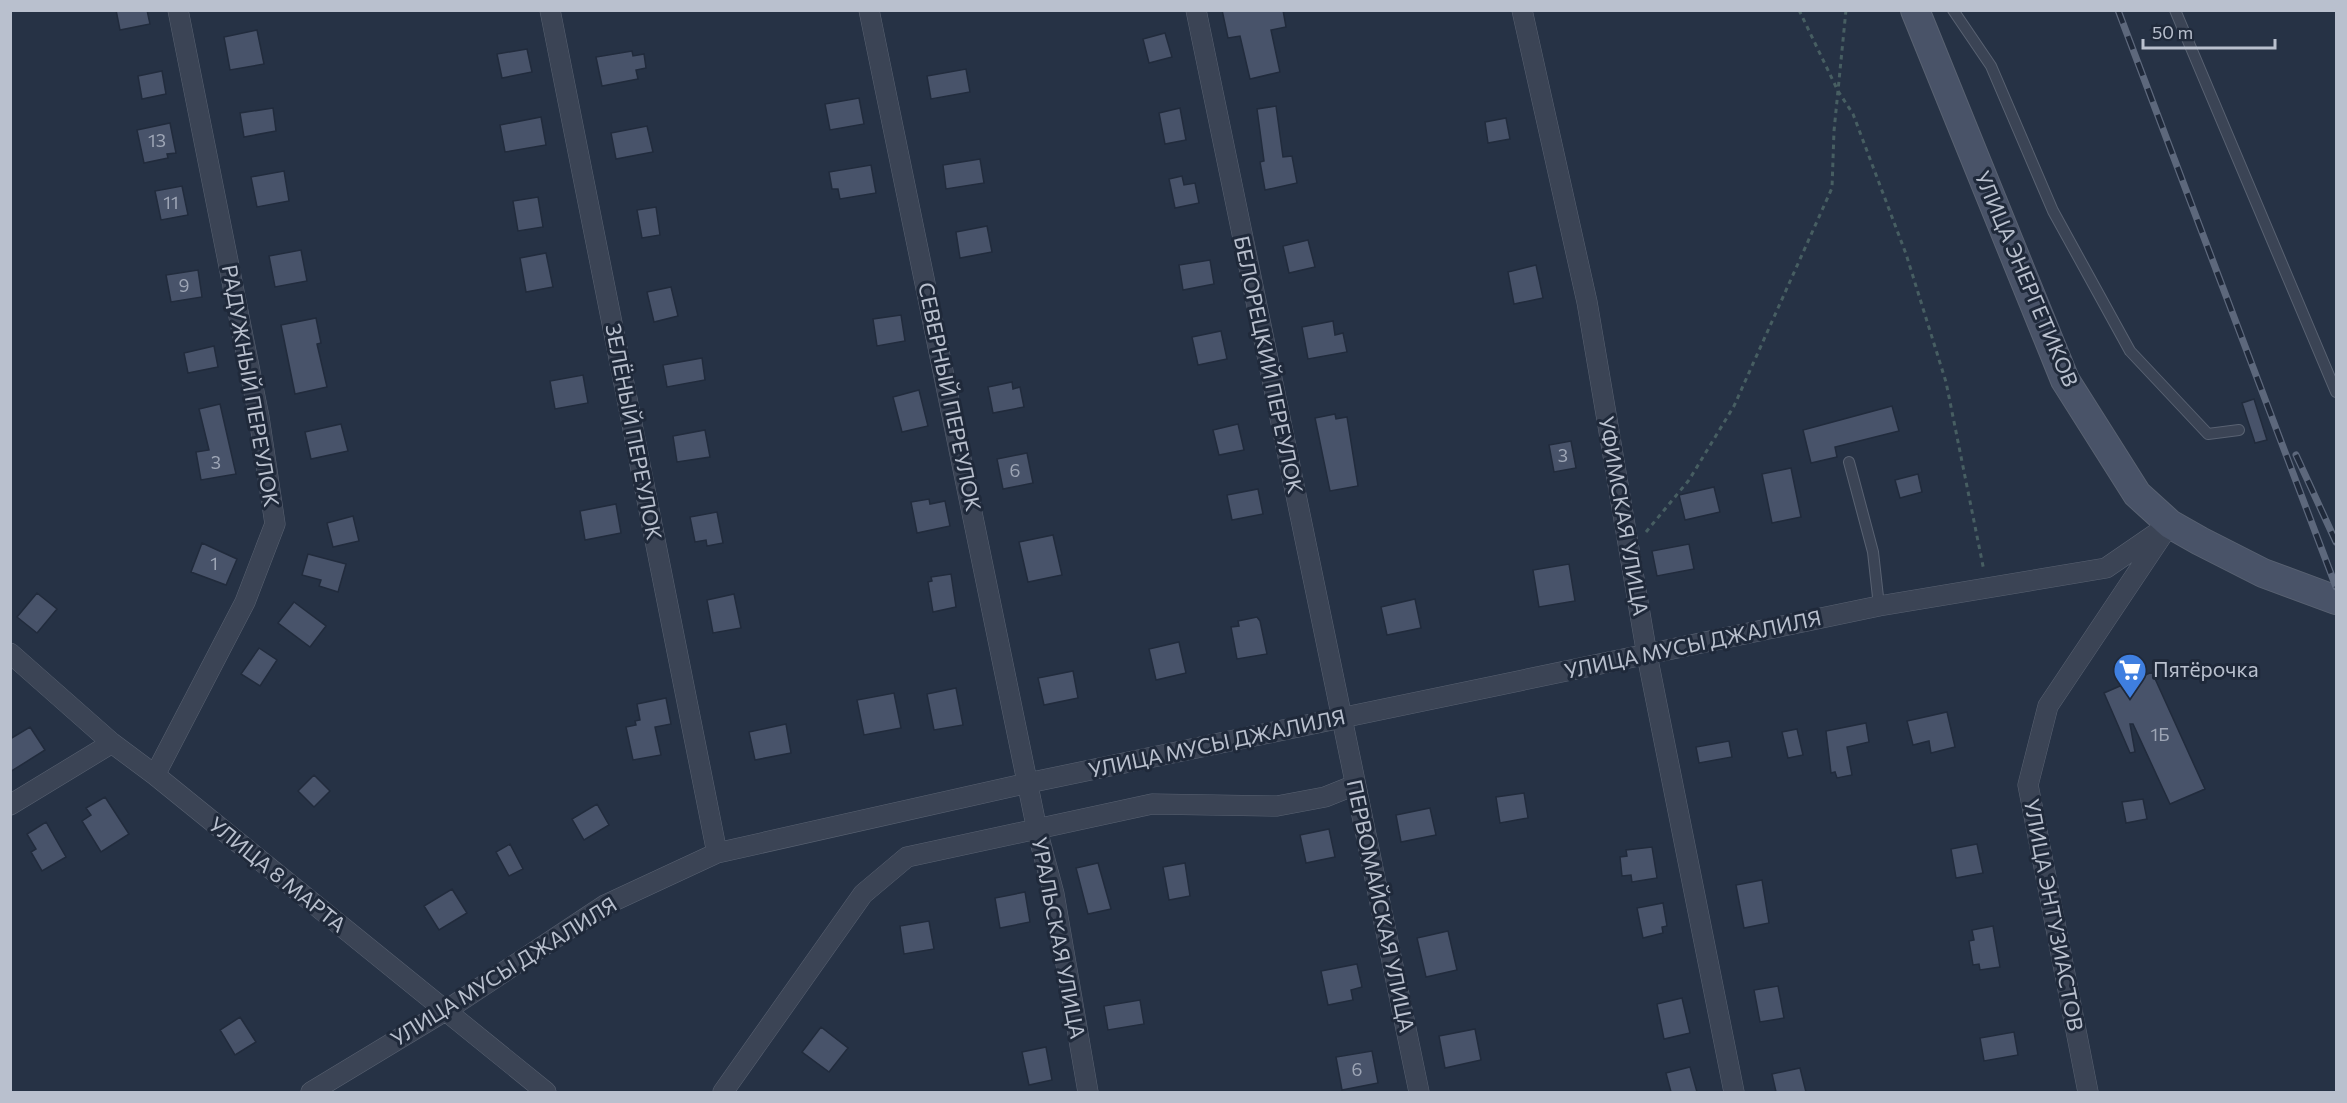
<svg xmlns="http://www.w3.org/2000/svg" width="2347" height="1103" viewBox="0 0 2347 1103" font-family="Commissioner,sans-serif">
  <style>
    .building { fill: #48536a; stroke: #212b3c; stroke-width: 1.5 }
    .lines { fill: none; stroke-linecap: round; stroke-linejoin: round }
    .lane-casing { stroke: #596272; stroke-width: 12 }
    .street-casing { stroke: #596272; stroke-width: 21 }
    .secondary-casing { stroke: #596272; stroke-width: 30 }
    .path { stroke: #475e62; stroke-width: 3; stroke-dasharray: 4.5 4.5; stroke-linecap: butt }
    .lane { stroke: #3b4455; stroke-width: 10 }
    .street { stroke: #3b4455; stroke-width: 20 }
    .secondary { stroke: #495368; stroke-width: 28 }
    .rail-casing { stroke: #5d687c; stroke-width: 7 }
    .rail { stroke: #1f293a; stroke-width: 4.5; stroke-dasharray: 14; stroke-linecap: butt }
    .labels { text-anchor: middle; stroke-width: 6; stroke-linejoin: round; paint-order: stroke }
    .number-label { font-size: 18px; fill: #9da5b5 }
    .street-label { font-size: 21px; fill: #b9c0ce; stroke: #1f293a }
    .poi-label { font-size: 21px; fill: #b9c0ce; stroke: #1f293a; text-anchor: start }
  </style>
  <rect width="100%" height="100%" fill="#263245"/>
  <path class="building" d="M116,10H147L150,24L120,30Z
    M1222,10H1283L1286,27L1271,30L1280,72L1250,79L1240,36L1228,38Z
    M257,30L264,64L230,70L224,37Z
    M1165,33L1172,57L1149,63L1143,39Z
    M527,49L532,72L502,78L497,54Z
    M632,51L633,56L644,54L646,68L636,70L638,79L602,86L596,57Z
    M966,69L970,92L931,99L927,76Z
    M162,71L166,94L142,99L138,76Z
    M859,98L864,124L830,130L825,104Z
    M1276,106L1283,157L1292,156L1297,183L1265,190L1260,162L1264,161L1257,109Z
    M273,108L276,131L244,137L240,113Z
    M1180,108L1186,140L1165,144L1159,113Z
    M541,117L546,145L505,152L500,125Z
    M1506,118L1510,139L1488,143L1485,122Z
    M170,123L176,153L167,154L168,158L144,163L137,130Z
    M647,126L653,152L616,159L611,133Z
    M980,159L984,183L946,189L943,165Z
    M871,165L876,193L840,199L838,189H832L829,172Z
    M284,171L289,201L257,207L251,177Z
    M1182,176L1184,185L1195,183L1199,203L1175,208L1169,179Z
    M182,186L188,215L161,220L155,191Z
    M538,197L543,227L518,231L513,201Z
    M656,207L660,235L642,238L637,210Z
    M987,226L992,252L960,258L956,232Z
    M1308,240L1315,267L1289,273L1283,246Z
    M301,250L307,281L275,287L269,256Z
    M546,253L553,287L526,292L520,258Z
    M1210,260L1214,284L1183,290L1179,265Z
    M1536,265L1543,298L1514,304L1508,272Z
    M198,270L202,297L171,302L166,275Z
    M671,287L678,316L654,322L647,292Z
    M901,315L905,341L877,346L873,319Z
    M316,318L321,343L317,344L327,387L295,394L281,325Z
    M1333,321L1335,335L1343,333L1347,352L1308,359L1302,327Z
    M1221,331L1227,359L1198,365L1192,337Z
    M214,346L218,367L188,373L184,353Z
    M702,358L705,380L667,387L663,365Z
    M583,375L588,403L555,409L550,381Z
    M1012,382L1013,389L1020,387L1024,407L993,413L988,387Z
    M919,390L928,426L902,432L893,397Z
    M2254,399L2267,440L2255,443L2242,403Z
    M220,404L236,474L201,480L196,452L209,450L199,409Z
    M1892,406L1899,431L1835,447L1837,457L1811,463L1803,430Z
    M1335,414L1336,419L1347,417L1358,486L1330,491L1315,418Z
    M341,424L348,451L311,459L305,432Z
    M1238,424L1244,450L1219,455L1213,430Z
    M705,430L710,457L677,462L673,436Z
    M1571,441L1576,468L1554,472L1549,445Z
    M1027,453L1033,483L1003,489L997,459Z
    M1791,468L1801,517L1772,523L1762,474Z
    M1918,474L1922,492L1900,498L1895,480Z
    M1714,487L1720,512L1685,520L1679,495Z
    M1258,489L1263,514L1232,520L1227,495Z
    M929,499L930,504L945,501L950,526L917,533L911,502Z
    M616,504L621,533L585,540L580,511Z
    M717,512L723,543L707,546L706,540L695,542L690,517Z
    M353,516L359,541L333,547L327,523Z
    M1053,535L1062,575L1028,582L1019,542Z
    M202,543L237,559L226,585L191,572Z
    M1689,544L1694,569L1657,576L1652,551Z
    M308,554L346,564L338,592L319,586L321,580L302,575Z
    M1569,564L1575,601L1539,607L1533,570Z
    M951,574L956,607L933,612L928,582L932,581L931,577Z
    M37,593L57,609L37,633L17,617Z
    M734,594L741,628L713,633L707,600Z
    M1415,599L1421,628L1387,635L1381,607Z
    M294,602L326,626L310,647L278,623Z
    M1257,617L1260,621L1267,654L1237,659L1231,627L1239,626L1238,621Z
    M1179,642L1186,673L1156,680L1149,649Z
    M259,648L277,660L260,686L241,674Z
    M1073,671L1078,698L1044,705L1038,678Z
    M2152,672L2205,789L2170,804L2133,724H2130L2135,752L2130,753L2104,693Z
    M956,688L963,725L934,730L927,694Z
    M894,693L901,728L864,735L857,700Z
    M666,698L671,724L655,727L661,755L633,760L626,727L636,725L635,721L640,720L637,704Z
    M1947,712L1955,747L1931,753L1929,741L1913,745L1907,721Z
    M1866,723L1869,742L1847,747L1852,775L1837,778L1835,772L1831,773L1826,731Z
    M786,724L791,753L755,760L749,732Z
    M30,727L45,750L10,772V739Z
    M1797,729L1803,755L1788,758L1782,732Z
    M1729,741L1732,757L1699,763L1696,747Z
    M314,775L330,791L314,807L298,791Z
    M1524,793L1528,818L1500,823L1496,797Z
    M105,797L129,834L101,852L82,821L91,815L86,808Z
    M2143,799L2147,819L2126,823L2122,802Z
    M597,804L609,825L584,840L572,819Z
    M1430,808L1436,835L1401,842L1396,815Z
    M46,822L66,857L42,871L31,852L36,849L27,834Z
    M1329,829L1335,857L1306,863L1300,835Z
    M510,844L523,869L509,876L496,852Z
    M1977,844L1983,873L1956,878L1951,849Z
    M1652,847L1657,878L1632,882L1631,875L1622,876L1620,857L1627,856L1626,850Z
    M1098,863L1111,909L1088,914L1076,868Z
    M1185,863L1190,896L1169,900L1163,867Z
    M1762,880L1769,923L1744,928L1736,885Z
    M452,889L467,913L439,930L424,906Z
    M1025,892L1030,922L1000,928L995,898Z
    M1663,903L1667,926L1662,927L1663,933L1643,938L1637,908Z
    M929,921L934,949L904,954L900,926Z
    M1993,926L2000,967L1980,970L1979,964L1973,965L1969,941L1974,940L1972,930Z
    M1448,931L1457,970L1426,977L1417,938Z
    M1357,964L1362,987L1351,990L1353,1000L1328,1005L1321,971Z
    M1778,986L1784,1018L1760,1022L1754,990Z
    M1682,998L1690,1033L1664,1039L1657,1004Z
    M1140,1000L1144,1024L1108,1030L1104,1006Z
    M240,1017L256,1042L235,1055L220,1030Z
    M821,1027L848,1048L829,1072L802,1052Z
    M1475,1029L1481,1060L1445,1068L1439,1036Z
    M2014,1032L2018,1055L1984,1061L1980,1038Z
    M1046,1047L1052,1080L1029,1085L1022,1052Z
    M1372,1051L1378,1083L1342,1090L1336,1057Z
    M1690,1067L1697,1092H1671L1666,1073Z
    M1800,1068L1806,1092H1776L1772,1074Z"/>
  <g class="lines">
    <defs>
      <path id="lane" d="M1953,10L1991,66L2053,211L2130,351L2208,434L2239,430
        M2175,10L2336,392
        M1849,462L1873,552L1879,606"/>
      <path id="street" d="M550,10L717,853
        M869,10L1037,830L1054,894L1088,1092
        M1196,10L1419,1092
        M1522,10L1587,302L1647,655L1734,1092
        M10,653L112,743L155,775L546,1092
        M155,775L245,602L275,524L259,417L178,10
        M10,805L112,743
        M311,1092L445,1011L605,905L717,853L1028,783L1879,606L2106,568L2170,524
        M723,1092L863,894L907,857L1152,804L1277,806L1325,797L1355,785
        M2088,1092L2028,785L2048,706L2163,534"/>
      <path id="secondary" d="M1915,10L2065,380L2137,494L2170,524L2200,541L2263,573L2336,600"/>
    </defs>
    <use href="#lane" class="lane-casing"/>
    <use href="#street" class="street-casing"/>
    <use href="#secondary" class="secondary-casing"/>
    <path class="path" d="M1799,10L1838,91L1853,114L1906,254L1946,382L1984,571
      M1646,532L1689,480L1734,406L1832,188L1834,131L1846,10"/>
    <use href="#lane" class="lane"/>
    <use href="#street" class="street"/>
    <use href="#secondary" class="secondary"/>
    <defs>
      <path id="rail" d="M2118,10L2336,587
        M2296,455L2336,542"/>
    </defs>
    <use href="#rail" class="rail-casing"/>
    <use href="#rail" class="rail"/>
  </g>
  <defs>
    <symbol id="supermarket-pin" viewBox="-11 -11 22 30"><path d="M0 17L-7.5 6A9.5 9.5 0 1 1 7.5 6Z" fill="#3f7fe0" stroke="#1f293a"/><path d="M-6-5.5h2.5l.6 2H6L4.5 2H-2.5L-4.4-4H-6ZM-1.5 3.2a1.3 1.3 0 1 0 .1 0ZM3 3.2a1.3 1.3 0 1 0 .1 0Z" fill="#fff"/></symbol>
  </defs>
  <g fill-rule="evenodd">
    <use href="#supermarket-pin" x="2111" y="651" width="38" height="52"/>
  </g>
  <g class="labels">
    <g class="number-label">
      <text x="157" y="147">13</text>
      <text x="171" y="209">11</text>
      <text x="184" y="292">9</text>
      <text x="1563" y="462">3</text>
      <text x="216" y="469">3</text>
      <text x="1015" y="477">6</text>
      <text x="214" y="570">1</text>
      <text x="2160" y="741">1Б</text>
      <text x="1357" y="1076">6</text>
    </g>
    <g class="street-label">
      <text transform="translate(2026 279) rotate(67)" y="7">УЛИЦА ЭНЕРГЕТИКОВ</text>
      <text transform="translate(1268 365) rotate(78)" y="7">БЕЛОРЕЦКИЙ ПЕРЕУЛОК</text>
      <text transform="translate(250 386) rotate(80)" y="7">РАДУЖНЫЙ ПЕРЕУЛОК</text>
      <text transform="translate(949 397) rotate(78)" y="7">СЕВЕРНЫЙ ПЕРЕУЛОК</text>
      <text transform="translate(633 432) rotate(79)" y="7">ЗЕЛЁНЫЙ ПЕРЕУЛОК</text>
      <text transform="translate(1623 516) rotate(80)" y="7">УФИМСКАЯ УЛИЦА</text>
      <text transform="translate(1693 645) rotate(-12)" y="7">УЛИЦА МУСЫ ДЖАЛИЛЯ</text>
      <text transform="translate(1217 744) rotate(-12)" y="7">УЛИЦА МУСЫ ДЖАЛИЛЯ</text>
      <text transform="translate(277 875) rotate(39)" y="7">УЛИЦА 8 МАРТА</text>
      <text transform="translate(1380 906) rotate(78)" y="7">ПЕРВОМАЙСКАЯ УЛИЦА</text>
      <text transform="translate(2053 915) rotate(79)" y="7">УЛИЦА ЭНТУЗИАСТОВ</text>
      <text transform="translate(1058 938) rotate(79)" y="7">УРАЛЬСКАЯ УЛИЦА</text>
      <text transform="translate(504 972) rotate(-32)" y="7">УЛИЦА МУСЫ ДЖАЛИЛЯ</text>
    </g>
    <g class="poi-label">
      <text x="2153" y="677">Пятёрочка</text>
    </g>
  </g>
  <rect width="2347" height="1103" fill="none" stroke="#b9c0ce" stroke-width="24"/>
  <path d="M2143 39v9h132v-9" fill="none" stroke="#b9c0ce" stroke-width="3"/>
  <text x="2152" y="39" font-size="18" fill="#b9c0ce" stroke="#1f293a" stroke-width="4.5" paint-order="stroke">50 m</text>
</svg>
